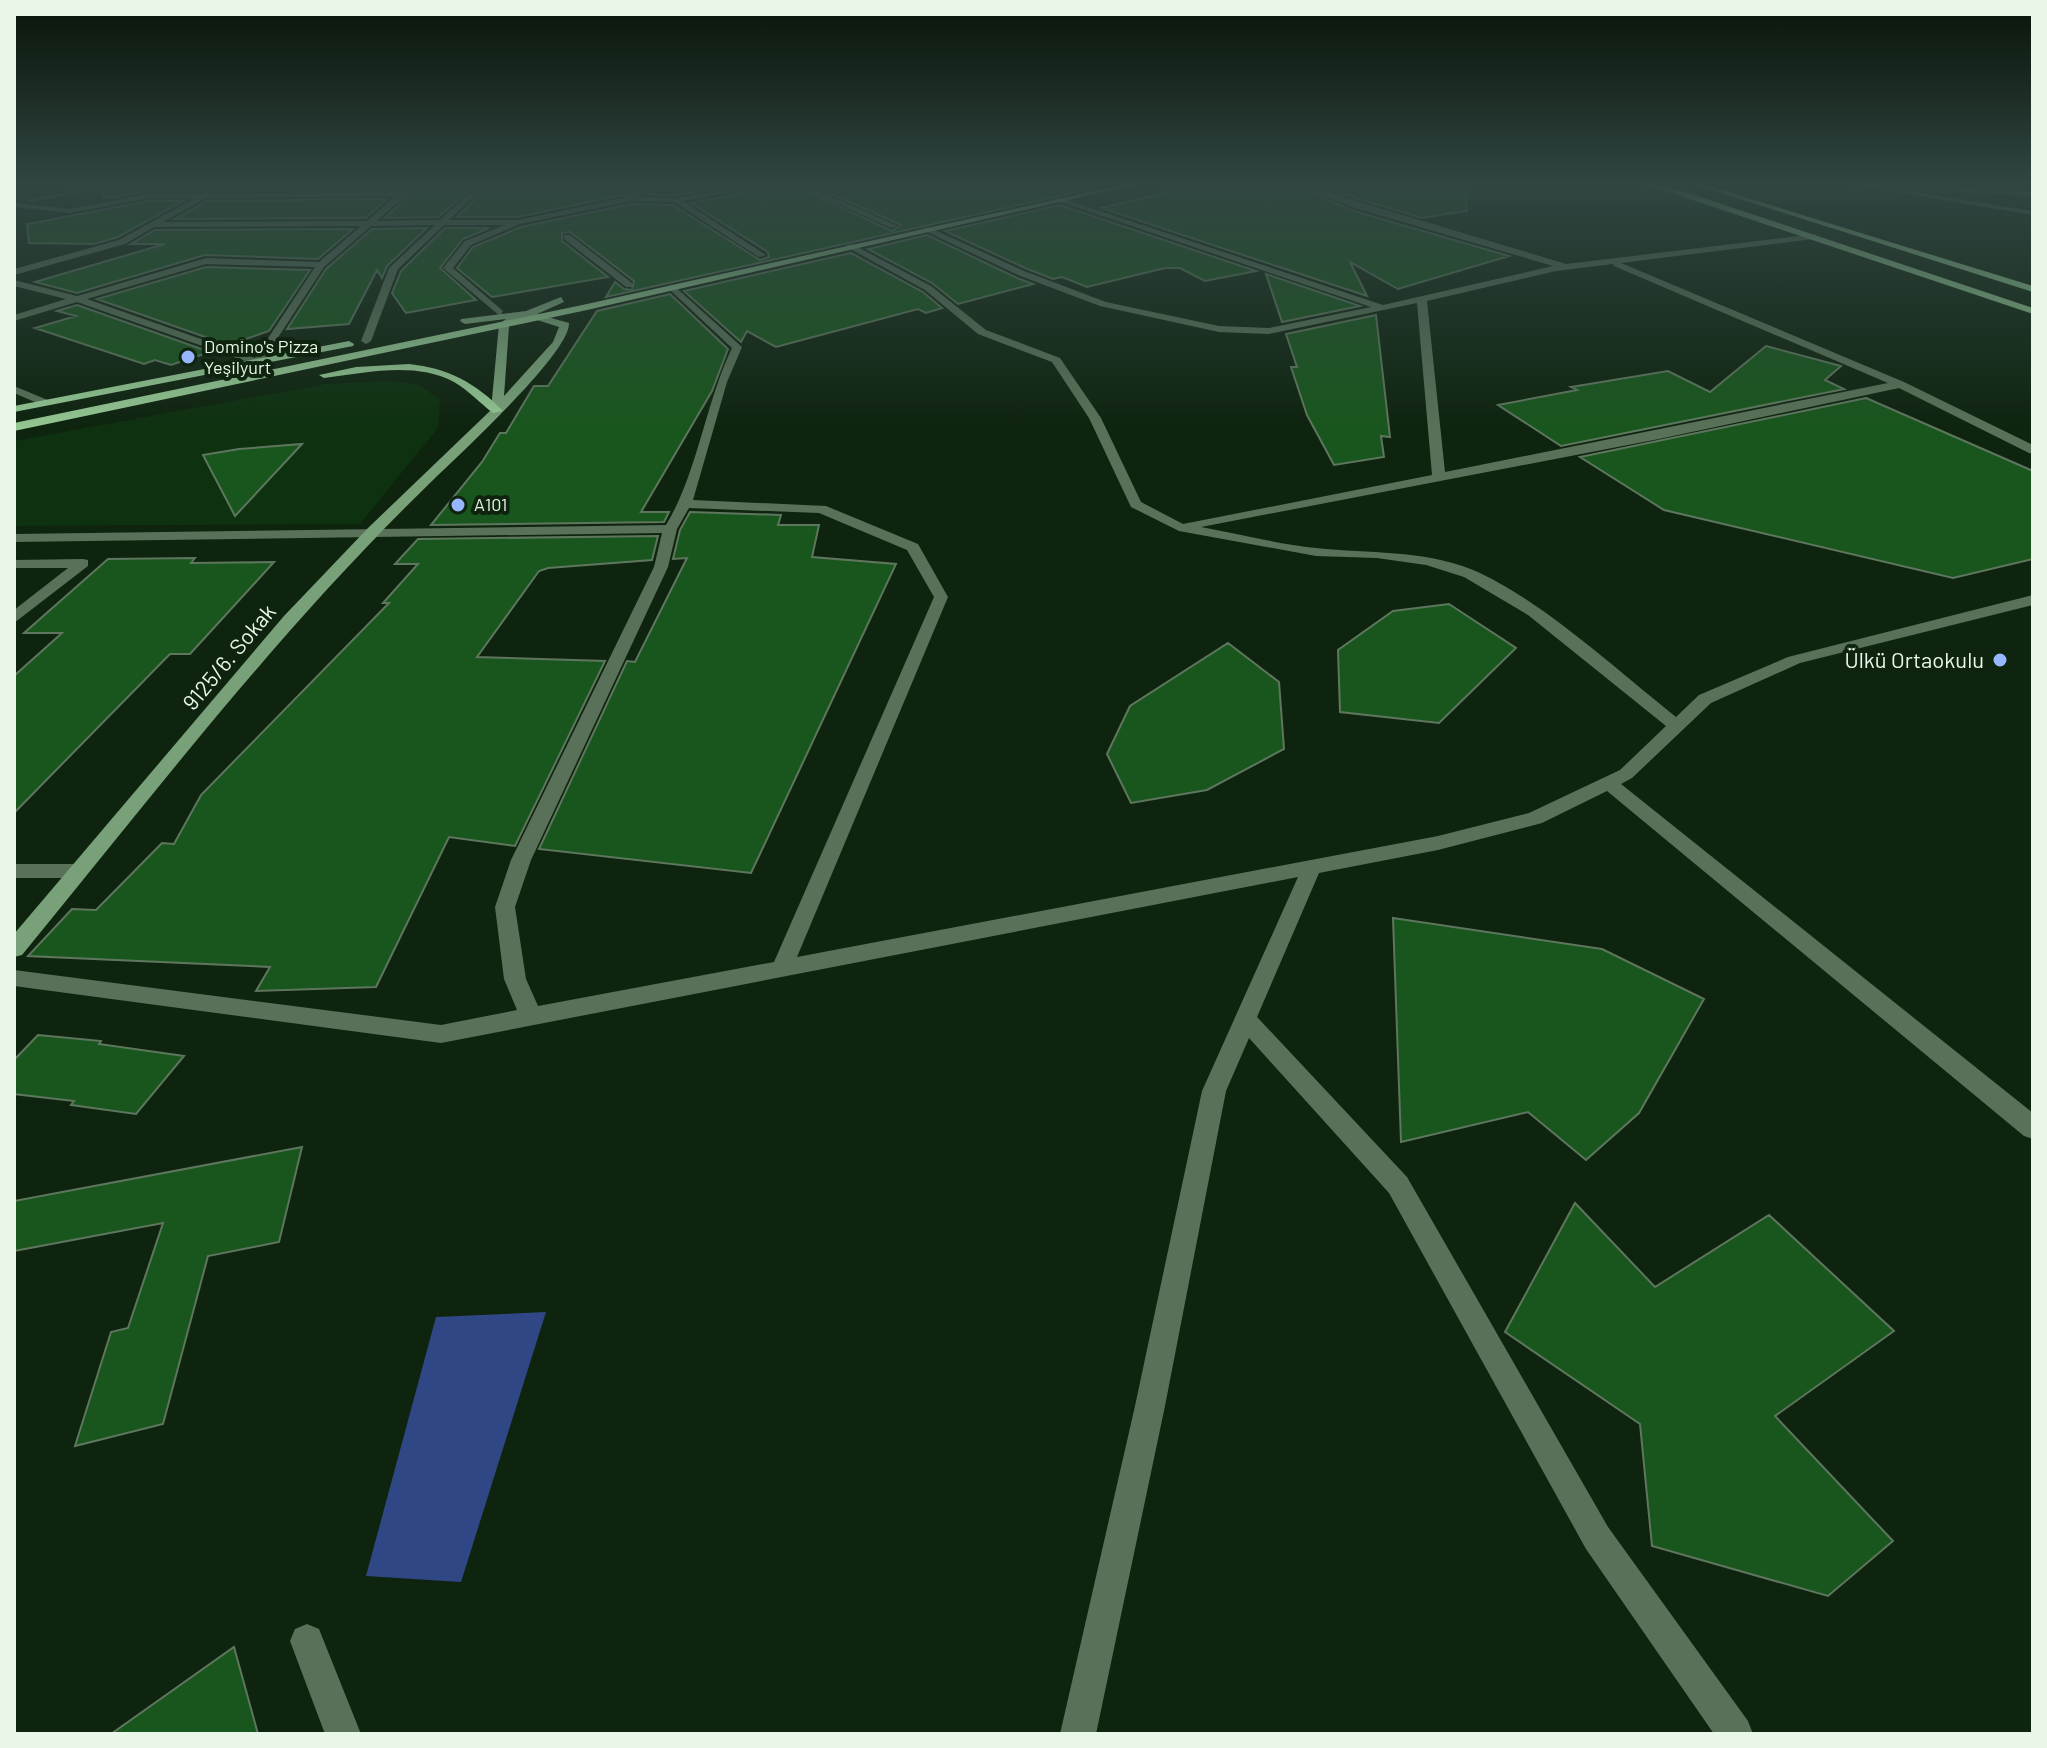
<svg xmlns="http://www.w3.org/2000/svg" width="2047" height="1748" viewBox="0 0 2047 1748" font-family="Barlow,sans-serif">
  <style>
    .green { fill: #0e3110 }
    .water { fill: #2f4885 }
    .building { fill: #19561d; stroke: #5e765e; stroke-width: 2 }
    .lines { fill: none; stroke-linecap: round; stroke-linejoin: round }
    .service { fill: #597158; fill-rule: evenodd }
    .minor { fill: #597158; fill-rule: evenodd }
    .tertiary { fill: #597158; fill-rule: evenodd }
    .secondary { fill: #79a179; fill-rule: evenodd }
    .primary { fill: #93c692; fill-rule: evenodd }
    .poi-dot { fill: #96b6fd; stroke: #0f240f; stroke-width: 3 }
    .labels { text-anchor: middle; stroke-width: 8; stroke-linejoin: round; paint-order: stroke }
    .far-poi-label { font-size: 18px; fill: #e9f7e8; stroke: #0f240f; text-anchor: start }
    .street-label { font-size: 22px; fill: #e9f7e8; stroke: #0f240f }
    .poi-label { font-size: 22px; fill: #e9f7e8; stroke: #0f240f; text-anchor: end }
  </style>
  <rect width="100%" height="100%" fill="#0f240f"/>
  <path class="green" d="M389,381L419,385L440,400L438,428L360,524L14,526V441L326,384Z"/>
  <path class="water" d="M546,1312L461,1582L366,1576L436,1317Z"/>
  <path class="building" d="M128,184H406L399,189L149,191L110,198L103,196V191Z
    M421,184H475L439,217L385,218Z
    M490,184H637L627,194L518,217H457Z
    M652,184H754L676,195L644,194Z
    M774,184H791L892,231L901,225L809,184H1095V188L606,297L615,282L624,289L632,290L634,281L570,232L562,233V241L608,277L492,297L457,268L473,247L521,227L631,204L673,205L760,260L769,257L768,252L691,203L772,187Z
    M1201,184H1288L1354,211L1509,256L1398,289L1350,262L1367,296L1101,208Z
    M1309,184H1465L1467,211L1422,218Z
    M387,199L366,218L175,219L207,201Z
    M149,201H183L118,237L94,244L29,243L27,224Z
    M1060,205L1256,271L1205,281L1180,268H1165L1087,287L1062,277L1053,279L1025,268L945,231Z
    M427,228L387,266L382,278L377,270L349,324L287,329L326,269L372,229Z
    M445,228H489L463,239L440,268L476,300L406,313L392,293L401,271Z
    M353,229L318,259L205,255L77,293L35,282L165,244H131L155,230Z
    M927,235L1017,278L1033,284L958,304L932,283L868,249Z
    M851,253L923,292L942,308L926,313L918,309L776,347L747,331L741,342L684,291Z
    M206,267L310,270L269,331L228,345L97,299Z
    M1266,274L1360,306L1282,322Z
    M670,294L728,349L712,391L641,512H669L664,522L431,525L482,462L500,433H506L534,386H548L597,311Z
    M77,305L210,352L171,365L155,360L144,364L35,328L76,316L57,311Z
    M1376,315L1390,437L1381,436L1384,457L1334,465L1307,415L1291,367H1297L1286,334Z
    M1766,346L1841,366L1825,380L1844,389L1561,446L1498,405L1577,390L1571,387L1668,371L1710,392Z
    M1866,398L2033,471V559L1953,578L1664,510L1580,457Z
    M302,444L235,516L203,455L239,449Z
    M690,512L781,515L778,525H819L812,557L896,564L751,873L539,849L627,661L635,662L687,558L673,559L680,530Z
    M658,536L652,560L548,568L539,571L477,657L605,661L515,846L449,837L376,987L256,991L270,967L28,956L72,909L96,910L162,843L174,844L201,795L389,603H383L418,564H395L418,539Z
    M195,558L191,563L274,562L190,654H170L14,813V676L62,633H24L108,559Z
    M1449,604L1516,648L1439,723L1340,712L1338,650L1393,611Z
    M1228,643L1279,682L1284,749L1207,790L1131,803L1107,754L1130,706Z
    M1393,918L1602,949L1704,999L1639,1113L1586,1160L1528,1112L1401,1142Z
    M38,1035L101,1041L99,1044L184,1056L136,1114L71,1105L74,1101L14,1094V1060Z
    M302,1147L279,1242L208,1256L163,1424L75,1446L111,1332L128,1328L163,1223L14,1251V1201Z
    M1575,1203L1655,1287L1769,1215L1894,1331L1775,1416L1893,1541L1828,1596L1652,1546L1640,1424L1505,1332Z
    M234,1647L258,1734H111Z"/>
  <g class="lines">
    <path class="service" d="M564,235H570L632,283V287H626L564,239Z
      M83,559L88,560V566L14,623V610L68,568H14V560Z
      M14,864H79L89,871L79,878H14Z
      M307,1624L319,1629L361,1734H325L290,1641L295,1629Z"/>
    <path class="minor" d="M111,184H125L30,202L26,200Z
      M410,184H418L377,221L440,220L479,184H487L449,220H518L628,197L641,184H649L637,197L676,198L771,184L683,201L766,255L759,257L674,202L631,201L520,224L471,245L453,268L503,311L500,316L443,268L465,241L505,225H444L398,269L371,341L366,344L361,341L389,268L435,225L371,226L324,267L262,362L257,365L77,302L14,321V315L66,299L14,286V280L77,296L206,258L319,262L361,226L154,227L125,244L14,275V269L119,240L195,198H149L70,213L14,207V203L70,209L149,194L400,192ZM395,196L367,221L163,222L206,198ZM206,264L315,267L255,358L87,299Z
      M794,184H803L898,226L891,228Z
      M1291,184H1300L1566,264L1816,234L1813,239L1621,263L1904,382L2033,445V454L2029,453L1899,388L1659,439L1201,527C1239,534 1278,544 1316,548C1369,554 1421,549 1473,570C1539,598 1618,671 1676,717L1699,695L1788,657L2033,595V605L1800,663L1711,703L1632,778L1621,784L2033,1113V1139L2024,1136L1607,791L1542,823L1438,850L1319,873L1257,1017L1407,1177L1608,1527L1748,1721L1753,1734H1714L1586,1549L1389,1193L1249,1038L1226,1091L1165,1406L1096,1734H1060L1135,1406L1202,1091L1298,877L441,1043L14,986V970L441,1025L517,1010L504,979L495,907L511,860L654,567L662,533L14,542V534L666,525C698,472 705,404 732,348L669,289L672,284L742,347L727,382L693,500L826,506L918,544L948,597L797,957L1438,836L1529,813L1620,770L1666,726L1528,615L1464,577L1426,565L1377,558L1316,556L1179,531L1131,507L1089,418L1052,362L978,334L925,290L845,246L852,244L931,286L986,330L1060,358L1101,418L1141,502L1183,524L1432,475L1417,303L1269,334L1219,332L1100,306L1018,275L921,229L928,227L1024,271L1106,302L1219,326L1269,328L1371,307L1058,201V197L1383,305L1553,266L1355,208ZM1613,264L1614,266L1888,383L1445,472L1427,301L1556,271ZM689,508L819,513L907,550L934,597L774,962L538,1006L526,979L515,907L531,860L668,567L677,529Z
      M1864,184L2033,192V196L1868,186Z
      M14,386L50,401L52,403L42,405L14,393Z"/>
    <path class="tertiary" d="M1848,184H1863L2033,211V215Z"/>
    <path class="secondary" d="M561,297L564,302L537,314L569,323C570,354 454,459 427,486C279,630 153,795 22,955L14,957V934L284,616L368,528L491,410L499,324L506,319L465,324L460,321L461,319L526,311ZM528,317L559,327L553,342L504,396L509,326Z"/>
    <path class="primary" d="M1126,184H1138L587,310L14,431V423L587,304Z
      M1637,184L1680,190L2033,308V314L1675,194Z
      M1693,184H1702L2033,286V292Z
      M349,341L354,344L353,346L14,412V406Z
      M409,364C448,368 476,383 503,411L493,413C480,403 468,390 454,382C415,361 365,373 324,378L319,375L356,367Z"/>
  </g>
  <linearGradient id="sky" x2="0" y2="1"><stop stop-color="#081408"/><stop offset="0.43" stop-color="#314542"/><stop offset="1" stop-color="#314542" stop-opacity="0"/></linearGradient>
  <rect width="2047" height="428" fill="url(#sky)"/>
  <g class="poi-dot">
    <circle cx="188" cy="357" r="8"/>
    <circle cx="458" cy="505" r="8"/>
    <circle cx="2000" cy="660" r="8"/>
  </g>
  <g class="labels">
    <g class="far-poi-label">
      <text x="204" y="353">Domino's Pizza<tspan x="204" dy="21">Yeşilyurt</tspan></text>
      <text x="474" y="511">A101</text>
    </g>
    <g class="street-label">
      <text transform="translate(229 657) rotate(-50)" y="8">9125/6. Sokak</text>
    </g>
    <g class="poi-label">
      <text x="1984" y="668">Ülkü Ortaokulu</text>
    </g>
  </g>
  <rect width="2047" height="1748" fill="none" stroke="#e9f7e8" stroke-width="32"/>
</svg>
